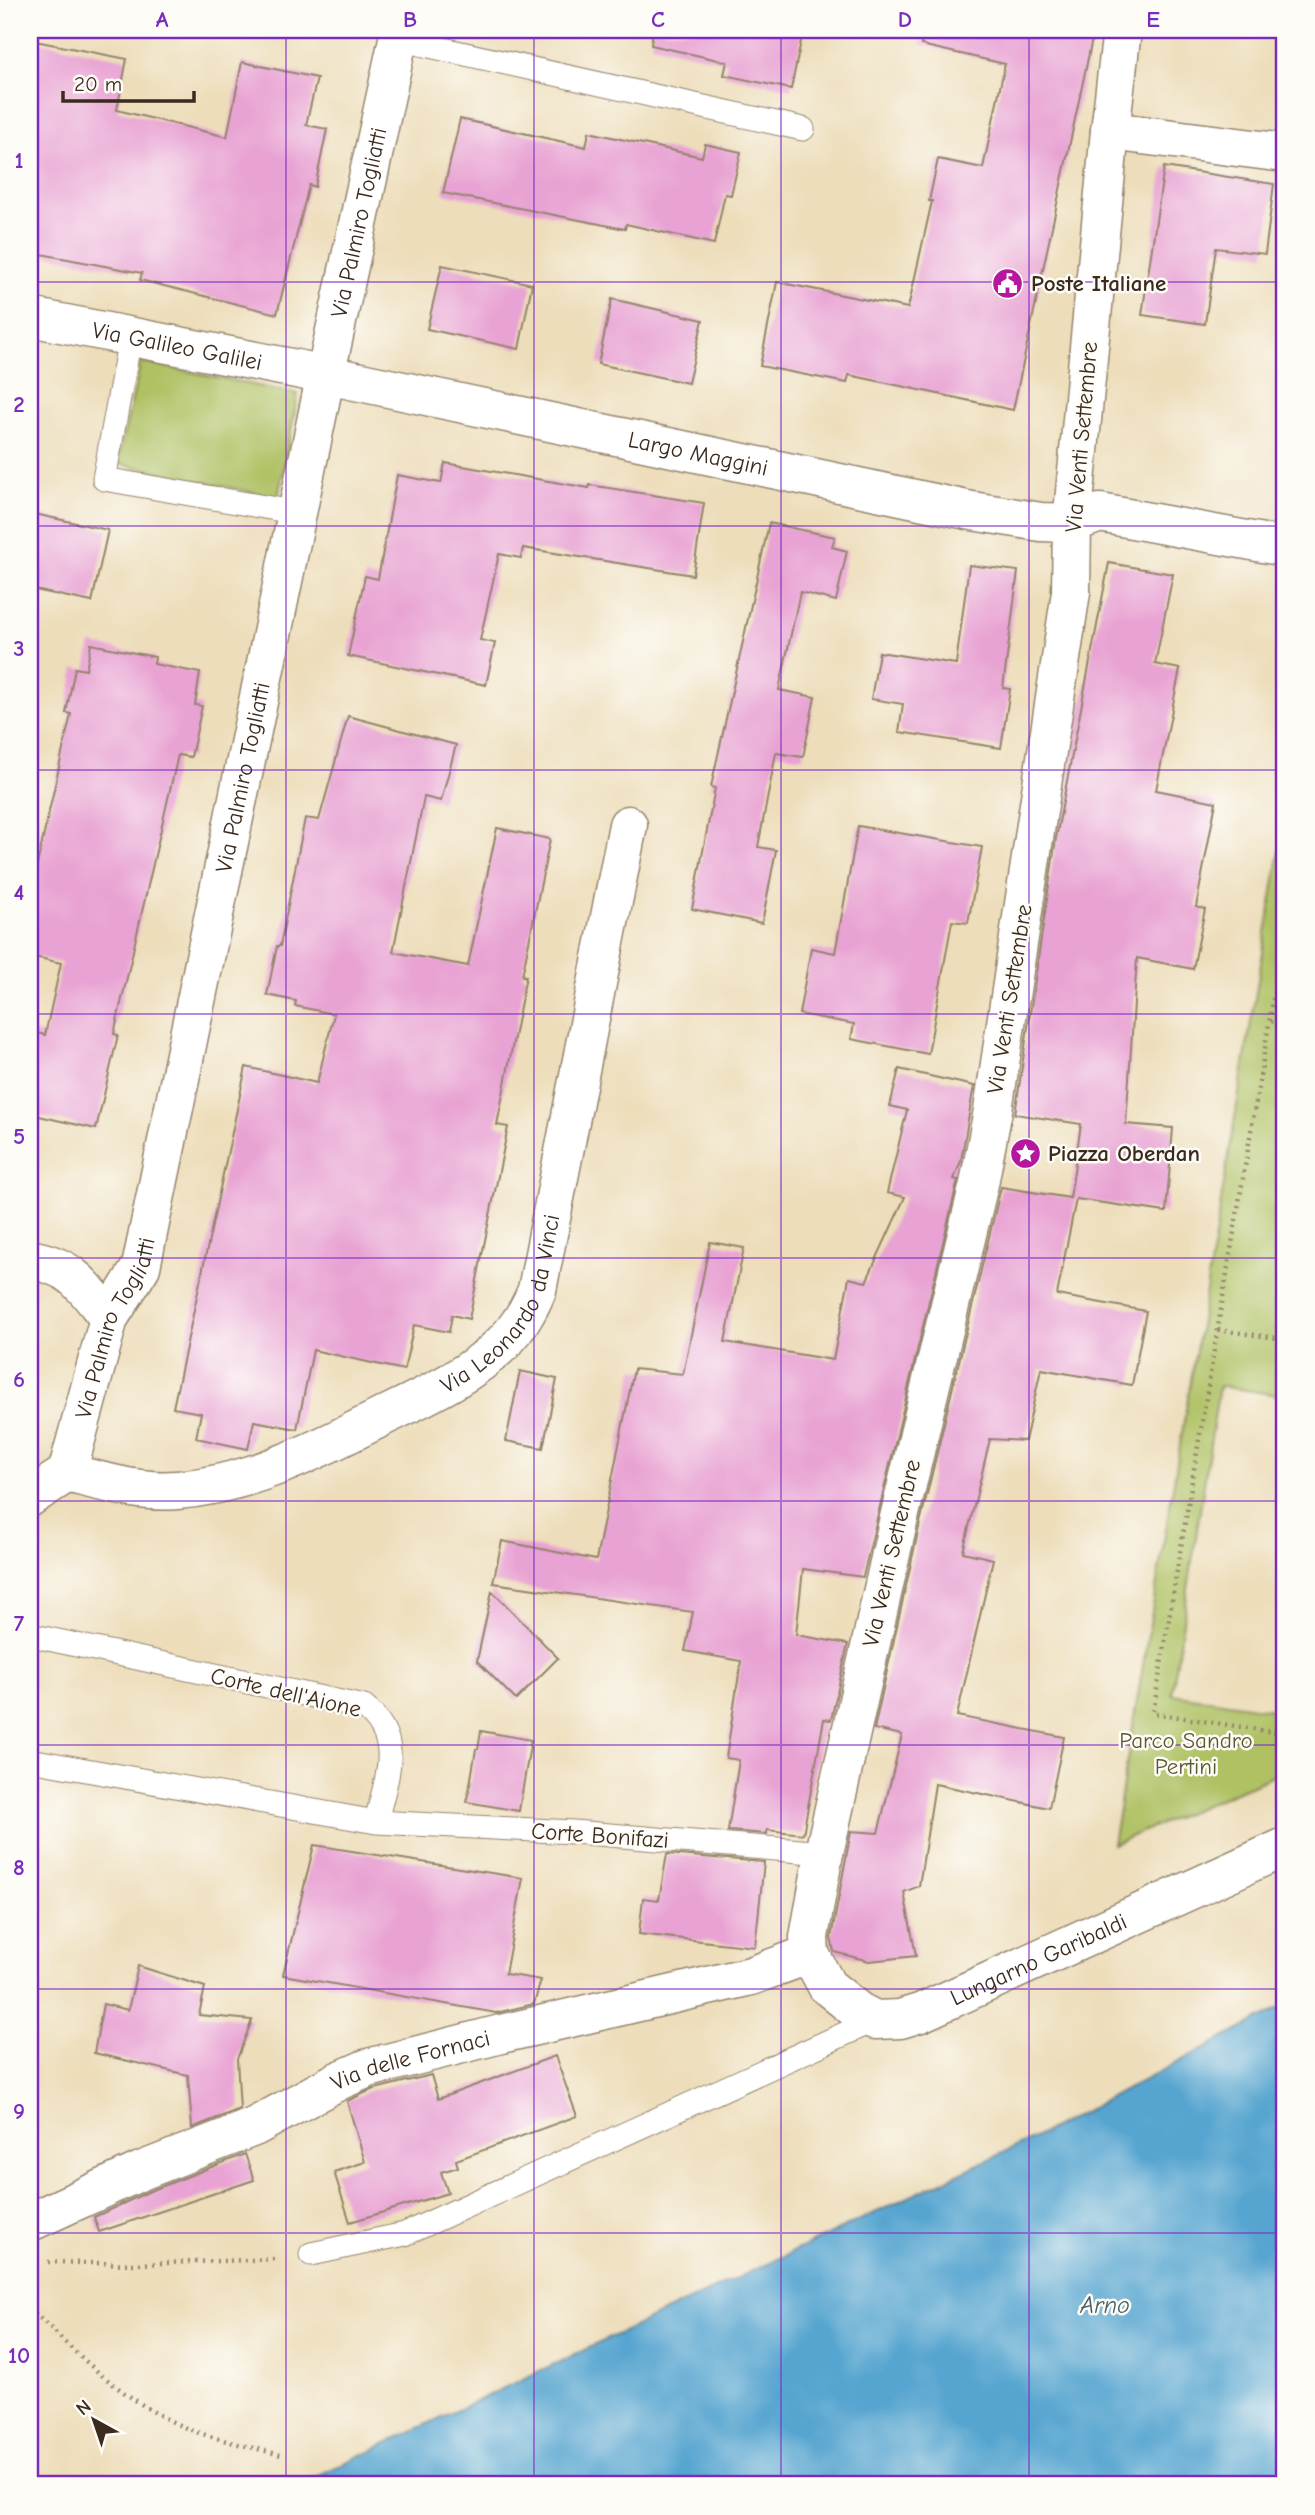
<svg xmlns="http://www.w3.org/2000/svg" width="1315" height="2515" viewBox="0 0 1315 2515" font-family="'Comic Neue',sans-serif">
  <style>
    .green { fill: #afc164; stroke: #757641; stroke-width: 2 }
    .water { fill: #56a5d0; stroke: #486877; stroke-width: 2 }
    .building { fill: #e8a2d3 }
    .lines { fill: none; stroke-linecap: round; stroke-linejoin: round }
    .lane-casing { stroke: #94846c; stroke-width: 25 }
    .street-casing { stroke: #94846c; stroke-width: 41 }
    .path { stroke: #94846c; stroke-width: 4.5; stroke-dasharray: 2 5; stroke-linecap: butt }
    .lane { stroke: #fff; stroke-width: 23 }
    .street { stroke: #fff; stroke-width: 38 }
    .grid { fill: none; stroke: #7b2cbf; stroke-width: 2; stroke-opacity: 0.55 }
    .labels { text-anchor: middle; stroke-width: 5; stroke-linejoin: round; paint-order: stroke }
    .street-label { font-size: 23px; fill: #3b2a1e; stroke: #fdfcf7 }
    .poi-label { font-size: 23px; font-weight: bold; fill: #3b2a1e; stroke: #fdfcf7; text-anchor: start }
    .park-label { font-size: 23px; fill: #5e5733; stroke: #fdfcf7 }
    .water-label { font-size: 24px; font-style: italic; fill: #465b65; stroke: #fdfcf7 }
    .neatline { fill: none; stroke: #7b2cbf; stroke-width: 2.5 }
    .grid-label { font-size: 23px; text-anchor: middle; font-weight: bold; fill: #7b2cbf }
  </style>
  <rect width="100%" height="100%" fill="#fdfcf7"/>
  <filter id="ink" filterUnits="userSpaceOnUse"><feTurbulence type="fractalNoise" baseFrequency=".0143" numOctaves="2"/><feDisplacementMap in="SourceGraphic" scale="14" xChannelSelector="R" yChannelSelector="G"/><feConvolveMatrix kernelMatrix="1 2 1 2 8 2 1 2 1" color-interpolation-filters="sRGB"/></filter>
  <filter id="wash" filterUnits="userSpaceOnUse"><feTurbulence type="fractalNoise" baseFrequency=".00686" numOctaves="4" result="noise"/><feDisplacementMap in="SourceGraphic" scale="28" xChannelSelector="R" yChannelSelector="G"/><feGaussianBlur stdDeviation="1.57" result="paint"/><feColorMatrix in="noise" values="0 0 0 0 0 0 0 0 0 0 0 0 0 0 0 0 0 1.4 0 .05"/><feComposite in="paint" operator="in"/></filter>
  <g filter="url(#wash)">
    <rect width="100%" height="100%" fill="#edddba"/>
    <path class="green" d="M141,362L298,394L278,498L117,463Z
      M1285,820V1396L1219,1386L1172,1694L1285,1712V1771L1113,1844Z"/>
    <path class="water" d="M1285,2006V2485H298L1034,2138Z"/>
    <g id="blocks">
      <path class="building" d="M653,30H771L802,36L791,89L724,75L727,62L651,45Z
        M922,30H1094L1013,410L849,375L847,383L760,366L777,282L908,308L932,201H929L938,159L983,168L1005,64L921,45Z
        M30,40L127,59L117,110L227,137L242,62L317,78L306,125L327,129L315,187L309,185L277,314L140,280L142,273L30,252Z
        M460,119L586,147L589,132L702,157L705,144L741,152L731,195L725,194L714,244L626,224L625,229L443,193Z
        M1164,167L1274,184L1265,254L1216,248L1205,324L1142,315Z
        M442,265L532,284L519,349L427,329Z
        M612,299L703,320L688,383L598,364Z
        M445,463L589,488L590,485L704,503L693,575L523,548L521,558L499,554L480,640L495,643L486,685L348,656L365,576L378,579L397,475L441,483Z
        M30,513L108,530L92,602L30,589Z
        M769,523L835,537L832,547L847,551L836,601L800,592L779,690L815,697L803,757L776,753L758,847L776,850L762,923L692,909L715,788L711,787Z
        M1109,563L1173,574L1155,664L1180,669L1156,790L1216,802L1196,907L1205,909L1193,969L1137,958L1126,1124L1173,1128L1166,1212L1076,1199L1057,1295L1146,1311L1132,1385L1041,1369L1025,1441L990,1439L963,1552L993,1559L957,1716L1064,1737L1049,1808L935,1784L919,1886L904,1892L916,1956L869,1961L834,1952L831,1938L851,1831L878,1833L902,1735L874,1729L920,1523L1001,1187L1070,1198L1081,1124L1015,1114L1056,838Z
        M969,565L1018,571L1003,688L1010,689L1001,748L899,732L903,704L871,699L879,652L956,664Z
        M91,644L155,657L154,664L200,673L195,705L202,706L191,757L178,755L114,1034L118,1035L96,1129L30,1114V1031L45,1035L61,963L30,956V896L71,714L66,713L75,668L86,670Z
        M348,716L456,745L441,801L424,797L393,952L468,966L497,828L550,839L522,976H526L497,1125L508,1127L469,1319L452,1315L449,1332L414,1325L404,1370L313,1350L297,1429L254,1421L248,1449L196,1438L201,1413L173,1408L246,1067L317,1083L334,1014L295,1006L296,1001L267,995L277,946H280L305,818L319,820Z
        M858,826L982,847L968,923L952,921L928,1054L851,1039L854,1024L799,1014L811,948L835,953Z
        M899,1069L974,1086L961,1161L954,1179L958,1180L863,1577L803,1569L796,1635L848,1644L831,1720L824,1719L803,1834L767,1830V1834L728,1831L739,1760L726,1758L741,1661L685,1651L693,1612L493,1583L502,1541L596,1560L634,1369L683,1374L710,1242L744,1248L725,1342L833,1360L849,1278L866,1282L905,1197L887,1193L907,1110L890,1106Z
        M520,1371L557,1379L543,1448L506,1441Z
        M492,1591L558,1658L516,1700L477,1661Z
        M481,1731L531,1740L519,1811L467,1802L476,1749H478Z
        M314,1845L523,1878L505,1974L541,1980L534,2004L496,2013L283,1975Z
        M667,1854L764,1862L755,1947L639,1934L643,1898L659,1900Z
        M138,1966L205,1987L199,2015L252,2020L237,2059L240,2109L192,2128L188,2075L94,2053L103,2004L128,2010Z
        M555,2056L577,2116L456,2160L458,2167L441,2172L448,2193L350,2222L334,2172L365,2162L347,2101L371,2090L431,2075L438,2099Z
        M245,2154L254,2180L99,2232L94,2217L150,2191Z"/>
    </g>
  </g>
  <g filter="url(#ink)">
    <use href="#blocks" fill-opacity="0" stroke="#94846c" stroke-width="2"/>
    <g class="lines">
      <defs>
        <path id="lane" d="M398,39L803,129
          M130,338L104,479L299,513
          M30,1635L364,1707C405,1740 386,1777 376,1822
          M30,1760L376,1822L574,1832L824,1853
          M311,2254L405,2234L875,2020"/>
        <g id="street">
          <path id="s1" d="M1122,30L1110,131L1072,523L1071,592L993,1110L979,1184L899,1518L824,1853L809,1937L810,1954L827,1986L858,2011L875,2020L900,2019L920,2013L1285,1847"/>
          <path d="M1110,131L1285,153"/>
          <path id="s2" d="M30,317L327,375L972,511L1041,522L1072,523L1100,513L1285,547"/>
          <path d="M30,1259C75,1268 81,1284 109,1318"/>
          <path id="s3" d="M67,1473C104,1482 139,1493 177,1490C252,1484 319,1449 386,1415C425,1396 471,1375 503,1343C518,1328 529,1310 537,1290L628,825"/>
          <path id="s4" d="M30,1497L67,1473L109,1318L141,1267L330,354L400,30"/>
          <path id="s5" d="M30,2222L141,2171L254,2127L338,2081L368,2068L501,2034L751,1976L810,1954"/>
        </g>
      </defs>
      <use href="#lane" class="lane-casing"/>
      <use href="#street" class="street-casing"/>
      <path class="path" d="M1285,929L1153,1713L1285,1734
        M1271,1022L1285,1013
        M1218,1330L1285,1339
        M48,2262L136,2264L277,2259
        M30,2308C75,2353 126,2403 186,2428C216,2440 253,2447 284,2456"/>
      <use href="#lane" class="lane"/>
      <use href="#street" class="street"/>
    </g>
  </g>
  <path class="grid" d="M286,30V2485M534,30V2485M781,30V2485M1029,30V2485M30,282H1285M30,526H1285M30,770H1285M30,1014H1285M30,1258H1285M30,1501H1285M30,1745H1285M30,1989H1285M30,2233H1285"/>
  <defs>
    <symbol id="civic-disc" viewBox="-11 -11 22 22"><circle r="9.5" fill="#b5179e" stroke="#fdfcf7"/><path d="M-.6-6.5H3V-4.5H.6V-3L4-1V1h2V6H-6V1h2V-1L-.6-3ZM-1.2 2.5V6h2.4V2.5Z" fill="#fff"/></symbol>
    <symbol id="sight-disc" viewBox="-11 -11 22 22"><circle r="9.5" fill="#b5179e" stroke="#fdfcf7"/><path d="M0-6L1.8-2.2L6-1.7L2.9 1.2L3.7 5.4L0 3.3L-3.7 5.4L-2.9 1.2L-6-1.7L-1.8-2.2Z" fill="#fff"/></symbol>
  </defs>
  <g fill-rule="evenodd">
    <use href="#civic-disc" x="990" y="266" width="35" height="35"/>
    <use href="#sight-disc" x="1008" y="1136" width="35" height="35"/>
  </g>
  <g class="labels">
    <g class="street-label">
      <text dy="8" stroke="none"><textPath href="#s4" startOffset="1332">Via Palmiro Togliatti</textPath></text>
      <text dy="8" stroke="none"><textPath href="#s2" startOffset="150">Via Galileo Galilei</textPath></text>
      <text transform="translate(1081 437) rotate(-85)" y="8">Via Venti Settembre</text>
      <text dy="8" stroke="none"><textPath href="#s2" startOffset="682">Largo Maggini</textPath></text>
      <text dy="8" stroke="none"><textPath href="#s4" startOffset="765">Via Palmiro Togliatti</textPath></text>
      <text transform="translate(1009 999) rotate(-81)" y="8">Via Venti Settembre</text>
      <text dy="8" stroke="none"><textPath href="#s3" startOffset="506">Via Leonardo da Vinci</textPath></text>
      <text dy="8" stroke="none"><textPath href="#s4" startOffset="198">Via Palmiro Togliatti</textPath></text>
      <text transform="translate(891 1553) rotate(-77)" y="8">Via Venti Settembre</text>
      <text transform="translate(286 1692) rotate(13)" y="8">Corte dell'Aione</text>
      <text transform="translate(600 1835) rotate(4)" y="8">Corte Bonifazi</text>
      <text dy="8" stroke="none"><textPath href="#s1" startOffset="2224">Lungarno Garibaldi</textPath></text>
      <text dy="8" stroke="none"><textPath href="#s5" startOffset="415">Via delle Fornaci</textPath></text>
    </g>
    <g class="poi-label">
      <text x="1031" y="291">Poste Italiane</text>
      <text x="1048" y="1161">Piazza Oberdan</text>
    </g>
    <g class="park-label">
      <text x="1186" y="1748">Parco Sandro<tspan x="1186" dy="26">Pertini</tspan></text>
    </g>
    <g class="water-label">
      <text x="1105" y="2313">Arno</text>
    </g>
  </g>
  <rect width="1315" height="2515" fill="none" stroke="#fdfcf7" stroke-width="77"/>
  <g transform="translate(94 2420) rotate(320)" stroke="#fdfcf7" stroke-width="5" paint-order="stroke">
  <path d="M0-5L12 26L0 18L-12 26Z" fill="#3b2a1e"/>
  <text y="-10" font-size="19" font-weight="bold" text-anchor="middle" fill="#3b2a1e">N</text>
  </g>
  <path d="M63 91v10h131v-10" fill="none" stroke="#3b2a1e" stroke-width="3.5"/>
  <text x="74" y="91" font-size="21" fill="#3b2a1e" stroke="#fdfcf7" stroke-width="5" paint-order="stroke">20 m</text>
  <rect x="38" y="38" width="1238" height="2438" class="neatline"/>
  <g class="grid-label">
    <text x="162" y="27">A</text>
    <text x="410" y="27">B</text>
    <text x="658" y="27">C</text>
    <text x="905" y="27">D</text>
    <text x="1153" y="27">E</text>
    <text x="19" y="168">1</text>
    <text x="19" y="412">2</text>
    <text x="19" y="656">3</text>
    <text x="19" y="900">4</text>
    <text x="19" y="1144">5</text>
    <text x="19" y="1387">6</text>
    <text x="19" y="1631">7</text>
    <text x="19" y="1875">8</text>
    <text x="19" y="2119">9</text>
    <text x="19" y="2363">10</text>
  </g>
</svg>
